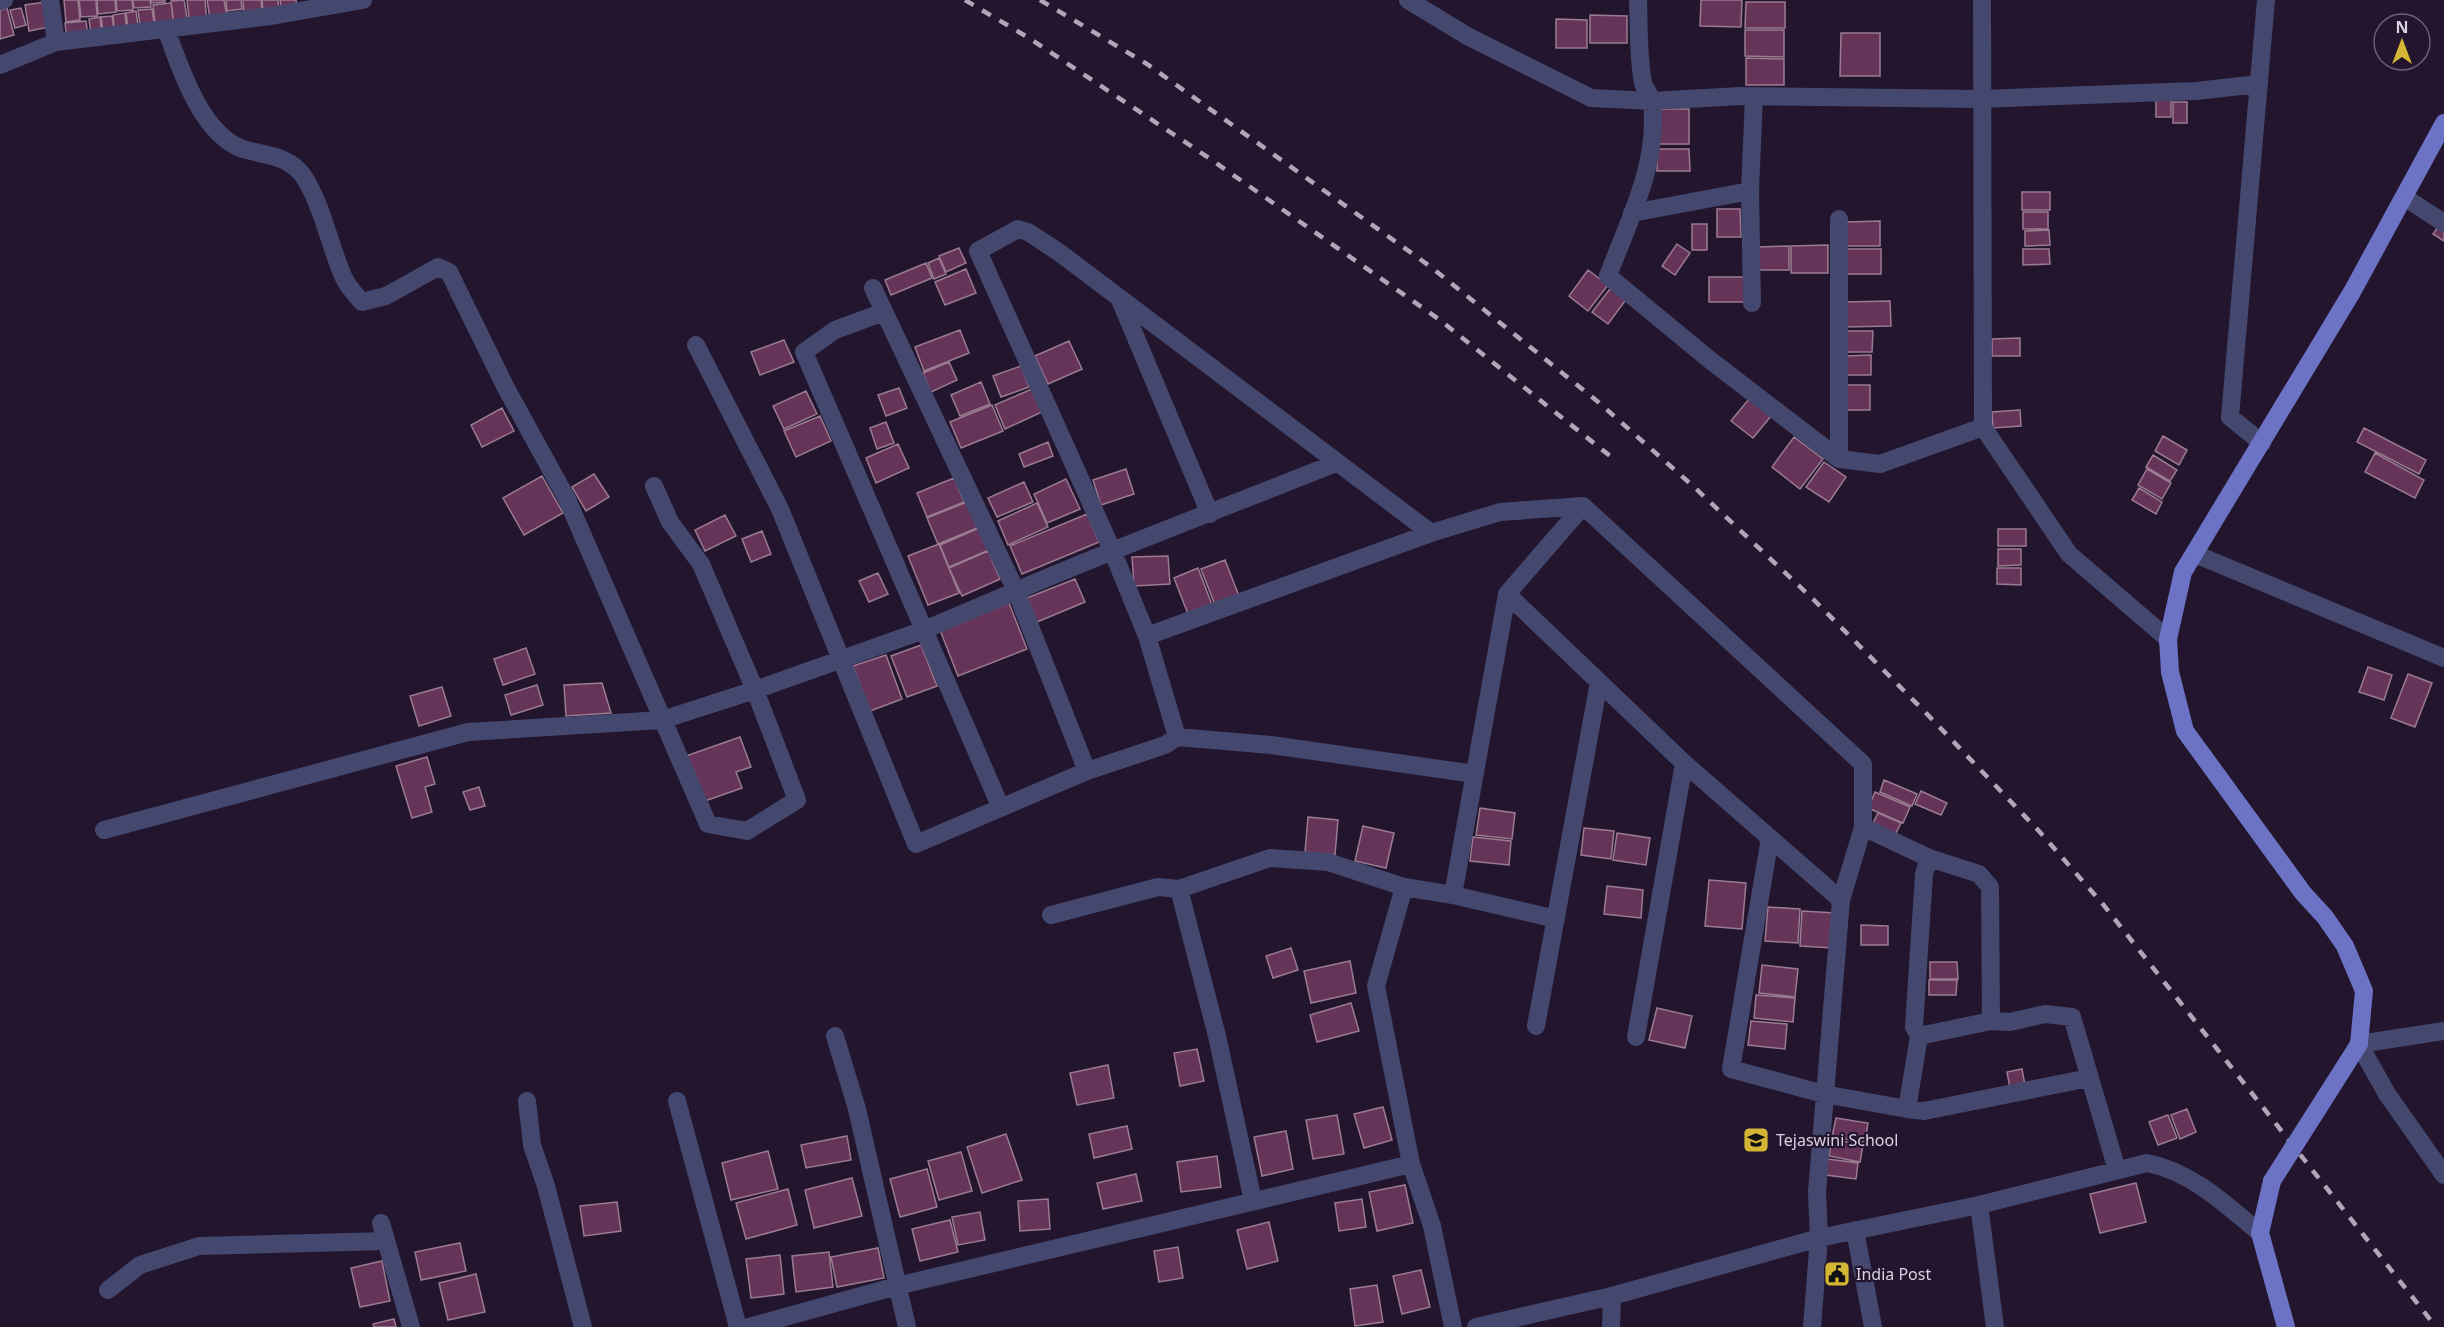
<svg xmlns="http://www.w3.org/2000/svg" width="2444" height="1327" viewBox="0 0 2444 1327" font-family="'Noto Sans',sans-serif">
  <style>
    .building { fill: #663459; stroke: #9a7b90; stroke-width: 1.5 }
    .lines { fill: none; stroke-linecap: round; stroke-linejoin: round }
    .minor { stroke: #44486f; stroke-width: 18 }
    .tertiary { stroke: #44486f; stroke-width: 18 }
    .primary { stroke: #6c72c4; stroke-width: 18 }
    .rail { stroke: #b0a6b8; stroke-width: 4.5; stroke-dasharray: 10 10; stroke-linecap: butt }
    .primary-bridge { stroke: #6c72c4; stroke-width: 18 }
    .labels { text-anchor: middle; stroke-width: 4.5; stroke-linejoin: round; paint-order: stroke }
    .poi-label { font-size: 16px; fill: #dad1e2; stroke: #22152d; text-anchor: start }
  </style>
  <rect width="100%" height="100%" fill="#22152d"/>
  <path class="building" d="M64,0H78L80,20L66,22Z
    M79,0H96L97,16L81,17Z
    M97,0H115L116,12L98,14Z
    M116,0H132L133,10L117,11Z
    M133,0H150L151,7L134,8Z
    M151,0H165V2L151,3Z
    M184,0L188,23L174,25L171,1Z
    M187,0H205L207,24L190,26Z
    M207,0H224L228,22L211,25Z
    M226,0H241L242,9L227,11Z
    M243,0H261L262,12L244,13Z
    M262,0H278L279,9L263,10Z
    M280,0H296L297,9L282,10Z
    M1701,0H1742L1741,27L1700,26Z
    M45,2L49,27L29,31L25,5Z
    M1746,2H1785V28H1745Z
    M171,3L174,27L156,29L153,5Z
    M7,8L14,35L0,39V10Z
    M21,8L26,25L15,28L10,10Z
    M152,9L155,30L141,32L138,10Z
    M136,11L139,32L129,34L126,13Z
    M125,13L127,35L115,36L113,15Z
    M1590,15L1627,16V43H1590Z
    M112,16L115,37L104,38L101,17Z
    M100,17L102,40L92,41L89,19Z
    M1556,19L1587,20V48H1556Z
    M86,21L89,45L68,47L65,23Z
    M1745,30H1784V57L1745,56Z
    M1841,33H1880V76H1840Z
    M1746,58L1784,59V85H1746Z
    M2156,100H2171V117H2156Z
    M2173,102H2187V123H2173Z
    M1660,109H1689V144H1659Z
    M1657,149H1689L1690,171H1657Z
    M2022,192H2050V210H2022Z
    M1717,209H1740L1741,237H1717Z
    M2023,212H2048V229H2023Z
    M2444,218V241L2433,234Z
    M1880,221V246H1846V222Z
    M1692,224H1707V250H1692Z
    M2049,230L2050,245L2025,246V231Z
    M1677,244L1690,253L1675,275L1662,266Z
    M1828,245V273H1791V246Z
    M1789,246V270H1757V247Z
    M959,248L966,263L946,272L939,256Z
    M1846,249H1881V274H1846Z
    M2023,249H2049L2050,264L2023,265Z
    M939,258L946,274L934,279L928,263Z
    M926,263L932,278L891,295L885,280Z
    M966,269L976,293L945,305L935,282Z
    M1588,270L1608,285L1588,311L1569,296Z
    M1709,277H1745V302H1709Z
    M1613,285L1628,297L1608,324L1592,312Z
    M1890,301L1891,326L1844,327V302Z
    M960,330L969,353L924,371L915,347Z
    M1844,331H1873L1872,352H1844Z
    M2020,338V356H1992V339Z
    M784,340L794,362L760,375L751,352Z
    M1069,341L1082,369L1048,384L1035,356Z
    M1871,355V375H1845V356Z
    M949,362L957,380L931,392L923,373Z
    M1021,366L1029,387L1001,397L993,376Z
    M981,382L990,404L960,416L951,395Z
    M1844,385H1870V410H1844Z
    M899,388L907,408L886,416L878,395Z
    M1032,389L1042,412L1005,429L995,405Z
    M806,391L817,414L784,429L773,406Z
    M1749,399L1771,416L1753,438L1731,421Z
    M992,405L1003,431L961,448L950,422Z
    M502,408L514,431L482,447L471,425Z
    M2020,410L2021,426L1993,428L1992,412Z
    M820,416L831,441L796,457L784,431Z
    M886,422L894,443L877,449L870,428Z
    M2364,428L2426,460L2419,474L2357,442Z
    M2163,436L2187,450L2179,465L2155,451Z
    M1794,437L1823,459L1800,489L1772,467Z
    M1048,442L1053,456L1024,467L1019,454Z
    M898,444L909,468L876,483L866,458Z
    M2375,453L2424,480L2415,498L2365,472Z
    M2153,455L2177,470L2170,481L2146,467Z
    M1824,462L1846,477L1829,502L1806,487Z
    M1126,469L1134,494L1101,505L1093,480Z
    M2147,469L2171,483L2162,499L2138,485Z
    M594,474L609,497L586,511L572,487Z
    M542,476L563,513L524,535L503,498Z
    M954,478L964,502L927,517L917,493Z
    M1066,479L1080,509L1047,523L1034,494Z
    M1024,482L1033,502L997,517L988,498Z
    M2139,488L2162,502L2156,514L2132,500Z
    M967,502L977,528L938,544L927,518Z
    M1037,503L1048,527L1008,545L998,521Z
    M1087,514L1099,542L1022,574L1010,546Z
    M725,515L736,536L705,551L695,530Z
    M979,528L989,550L949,567L940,545Z
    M1998,529H2026V546H1998Z
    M762,531L771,554L751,562L742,539Z
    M939,544L959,593L928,605L908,556Z
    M1998,549H2021V565L1998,566Z
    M988,551L1000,579L962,596L949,568Z
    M1168,556L1170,584L1134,586L1132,557Z
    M1225,560L1239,596L1215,605L1201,569Z
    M1198,568L1212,605L1188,614L1174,578Z
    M1997,568H2021V585L1997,584Z
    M878,573L888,594L869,602L859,581Z
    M1075,579L1085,602L1037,622L1027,598Z
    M1009,603L1027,649L958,676L940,630Z
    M921,645L937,686L907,697L891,656Z
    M526,648L535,674L503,685L494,659Z
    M886,655L902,699L870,711L853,666Z
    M2368,667L2392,675L2384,700L2359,692Z
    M2408,674L2432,683L2415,727L2391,718Z
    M602,683L611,713L566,716L564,685Z
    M537,685L543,705L511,715L505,695Z
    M442,687L451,716L419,726L410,696Z
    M740,737L751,767L736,772L742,788L702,802L686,756Z
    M427,757L435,784L425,787L432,812L412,818L396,766Z
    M1884,780L1917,794L1912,806L1880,792Z
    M479,787L485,806L470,810L463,792Z
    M1921,791L1947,803L1941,815L1915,804Z
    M1875,792L1910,807L1903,823L1868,808Z
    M1480,808L1515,813L1512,839L1476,835Z
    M1878,813L1901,823L1893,839L1870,829Z
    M1308,817L1338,820L1335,855L1305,852Z
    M1363,826L1394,833L1386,868L1355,861Z
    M1584,828L1614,831L1611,859L1581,855Z
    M1617,833L1650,838L1646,865L1613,860Z
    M1473,837L1511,841L1509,865L1470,861Z
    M1709,880L1746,883L1742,929L1705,926Z
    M1607,886L1643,890L1641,918L1604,914Z
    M1768,907L1800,909L1798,943L1765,941Z
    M1802,911L1835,913L1833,948L1800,946Z
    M1861,925L1888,926V945H1861Z
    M1291,948L1298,970L1273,978L1266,956Z
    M1350,961L1356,993L1311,1003L1304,971Z
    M1930,962H1957L1958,979H1930Z
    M1762,965L1798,969L1795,997L1759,993Z
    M1929,980H1957L1956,995H1929Z
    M1756,995L1795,998L1793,1022L1754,1018Z
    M1351,1003L1359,1031L1317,1042L1310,1015Z
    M1657,1008L1692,1016L1685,1048L1649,1040Z
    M1751,1021L1787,1024L1785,1049L1748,1045Z
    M1197,1049L1204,1081L1180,1086L1174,1053Z
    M1108,1065L1114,1098L1077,1105L1070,1073Z
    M2022,1069L2027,1096L2012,1099L2007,1072Z
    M1383,1107L1392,1140L1364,1148L1354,1114Z
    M2187,1109L2196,1132L2180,1139L2171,1115Z
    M1337,1115L1344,1154L1313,1159L1306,1120Z
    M2168,1115L2177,1138L2158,1145L2149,1122Z
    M1836,1118L1868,1123L1865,1142L1832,1137Z
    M1127,1126L1132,1149L1094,1158L1089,1134Z
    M1286,1131L1293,1169L1262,1176L1254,1137Z
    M1006,1134L1022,1180L982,1193L967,1147Z
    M847,1136L851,1160L806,1168L801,1145Z
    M1832,1139L1863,1145L1860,1162L1829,1156Z
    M768,1151L778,1189L731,1200L722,1163Z
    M961,1152L972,1191L939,1200L928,1161Z
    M1217,1156L1221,1187L1181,1192L1177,1162Z
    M1828,1159L1858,1163L1856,1179L1826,1175Z
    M927,1169L937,1207L900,1217L890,1179Z
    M1136,1174L1142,1201L1103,1209L1097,1183Z
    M852,1178L862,1216L814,1228L805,1190Z
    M2136,1183L2146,1222L2100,1233L2090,1194Z
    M1405,1185L1413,1223L1377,1231L1369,1192Z
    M788,1189L797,1225L746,1239L736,1203Z
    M1048,1199L1050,1229L1020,1231L1018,1201Z
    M1362,1199L1366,1227L1339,1231L1335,1203Z
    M617,1202L621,1231L584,1236L580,1206Z
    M980,1212L985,1240L958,1245L952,1217Z
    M950,1220L958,1252L920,1261L912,1229Z
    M1269,1222L1278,1261L1247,1269L1237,1230Z
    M460,1243L466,1271L421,1280L415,1252Z
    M1178,1247L1183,1278L1159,1282L1154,1251Z
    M878,1248L884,1278L837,1287L831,1257Z
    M829,1252L833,1287L796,1292L792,1256Z
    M780,1255L784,1294L751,1298L746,1259Z
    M382,1261L390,1301L360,1307L351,1268Z
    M1421,1270L1430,1307L1402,1314L1393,1276Z
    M476,1274L485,1312L448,1320L439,1283Z
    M1377,1285L1383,1322L1355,1326L1350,1289Z
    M394,1319L396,1327H374L373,1324Z"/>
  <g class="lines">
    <path class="minor" d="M50,0L56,42
      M1408,0L1469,37L1591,98L1652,101L1740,96L1980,99L2196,91L2258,84
      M1638,0C1639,28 1638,56 1643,83C1645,90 1652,96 1652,104C1659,164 1628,222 1608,276L1710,360L1839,459L1880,464L1983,427
      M0,1L4,0
      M166,29C180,68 201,134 243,149C266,156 289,155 304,177C322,205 330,246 343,276C347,286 355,294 362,302L386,296L438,267L449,272L506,388L567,499L708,824L747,831L797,800L755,690L701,564L670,522L654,486
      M0,65L56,42L271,16L363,0
      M2404,197L2444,223
      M1632,213L1750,191
      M1839,219V459
      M873,288L1016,591C1122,545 1229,506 1336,463
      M1120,300L1210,514
      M1752,303L1750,191L1754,96
      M696,345L780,509L916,844L1087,771L1165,745L1177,737L1147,636L1112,550L978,251L1018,229L1028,232L1060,253L1431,533L1500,512L1583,506L1863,764V827L1929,858L1979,874L1990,887L1991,1021
      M2262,443L2230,417L2266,0
      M2195,554L2444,658
      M1507,594L1684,763L1841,900
      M1147,636L1431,533
      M1177,737L1271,745L1475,774
      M1001,808L924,630L1016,591L1087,771
      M104,830L468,732L662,720L755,690L924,630L804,352L835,330L884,312
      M1770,838L1731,1069L1824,1094L1907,1109L1919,1036L1914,1027L1924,874L1929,858
      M1404,887L1376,986L1411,1164L1432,1226L1453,1327
      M1179,889L1217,1036L1253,1201
      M1453,895L1507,594L1583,506
      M1051,915L1158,887L1179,889L1270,858L1328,862L1404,887L1453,895L1556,919
      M1536,1026L1599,682
      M835,1036L857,1109L907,1327
      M1919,1036L1991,1021L2010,1022L2045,1014L2072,1017L2117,1170
      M1636,1037L1684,763
      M2359,1044L2444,1031
      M527,1101L532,1145L546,1186L583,1327
      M677,1101L738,1327
      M1907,1109L1924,1111L2089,1078
      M1979,1205L1995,1327
      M381,1223L411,1327
      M1855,1230L1873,1327
      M108,1290L140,1265L199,1246L386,1241
      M749,1327L897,1286L1411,1164
      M1476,1327L1612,1296L1819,1238L1979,1205L2147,1163C2192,1172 2225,1204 2260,1233
      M1611,1327L1612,1296
      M1812,1327L1819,1238L1817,1192L1841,900L1863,827"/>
    <path class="tertiary" d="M1982,0L1983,427L2069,554L2168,639
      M2359,1044L2387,1094L2444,1175"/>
    <path class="primary" d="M2359,1044L2364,991L2345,946L2325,917L2303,893L2185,731L2170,672L2168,639L2183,572L2352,292L2444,123
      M2272,1181L2260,1233L2286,1327"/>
    <path class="rail" d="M965,0L1029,38L1209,158L1440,320L1610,456
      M1040,0L1147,64L1431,267L1597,401L1693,486L1813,599L1927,714L2038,830L2102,903L2436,1327"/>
    <path class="primary-bridge" d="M2272,1181L2359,1044"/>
  </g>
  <defs>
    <symbol id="school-square" viewBox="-11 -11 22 22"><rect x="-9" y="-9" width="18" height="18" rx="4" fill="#d4b635" stroke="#22152d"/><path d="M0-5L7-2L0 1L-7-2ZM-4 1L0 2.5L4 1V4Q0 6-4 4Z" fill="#111"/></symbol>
    <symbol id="civic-square" viewBox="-11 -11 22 22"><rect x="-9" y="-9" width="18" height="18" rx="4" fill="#d4b635" stroke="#22152d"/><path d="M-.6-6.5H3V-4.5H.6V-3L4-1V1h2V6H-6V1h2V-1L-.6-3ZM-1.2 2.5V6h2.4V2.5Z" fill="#111"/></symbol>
  </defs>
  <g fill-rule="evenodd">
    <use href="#school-square" x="1741" y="1125" width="30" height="30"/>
    <use href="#civic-square" x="1822" y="1259" width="30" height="30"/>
  </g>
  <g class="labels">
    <g class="poi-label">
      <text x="1776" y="1146">Tejaswini School</text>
      <text x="1856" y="1280">India Post</text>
    </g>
  </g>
  <g transform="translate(2402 42)"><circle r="28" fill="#22152d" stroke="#6c6075" stroke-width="1.5"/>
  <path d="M0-4.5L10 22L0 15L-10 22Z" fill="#d4b635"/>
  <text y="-9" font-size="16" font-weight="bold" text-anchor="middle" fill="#dad1e2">N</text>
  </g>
</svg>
